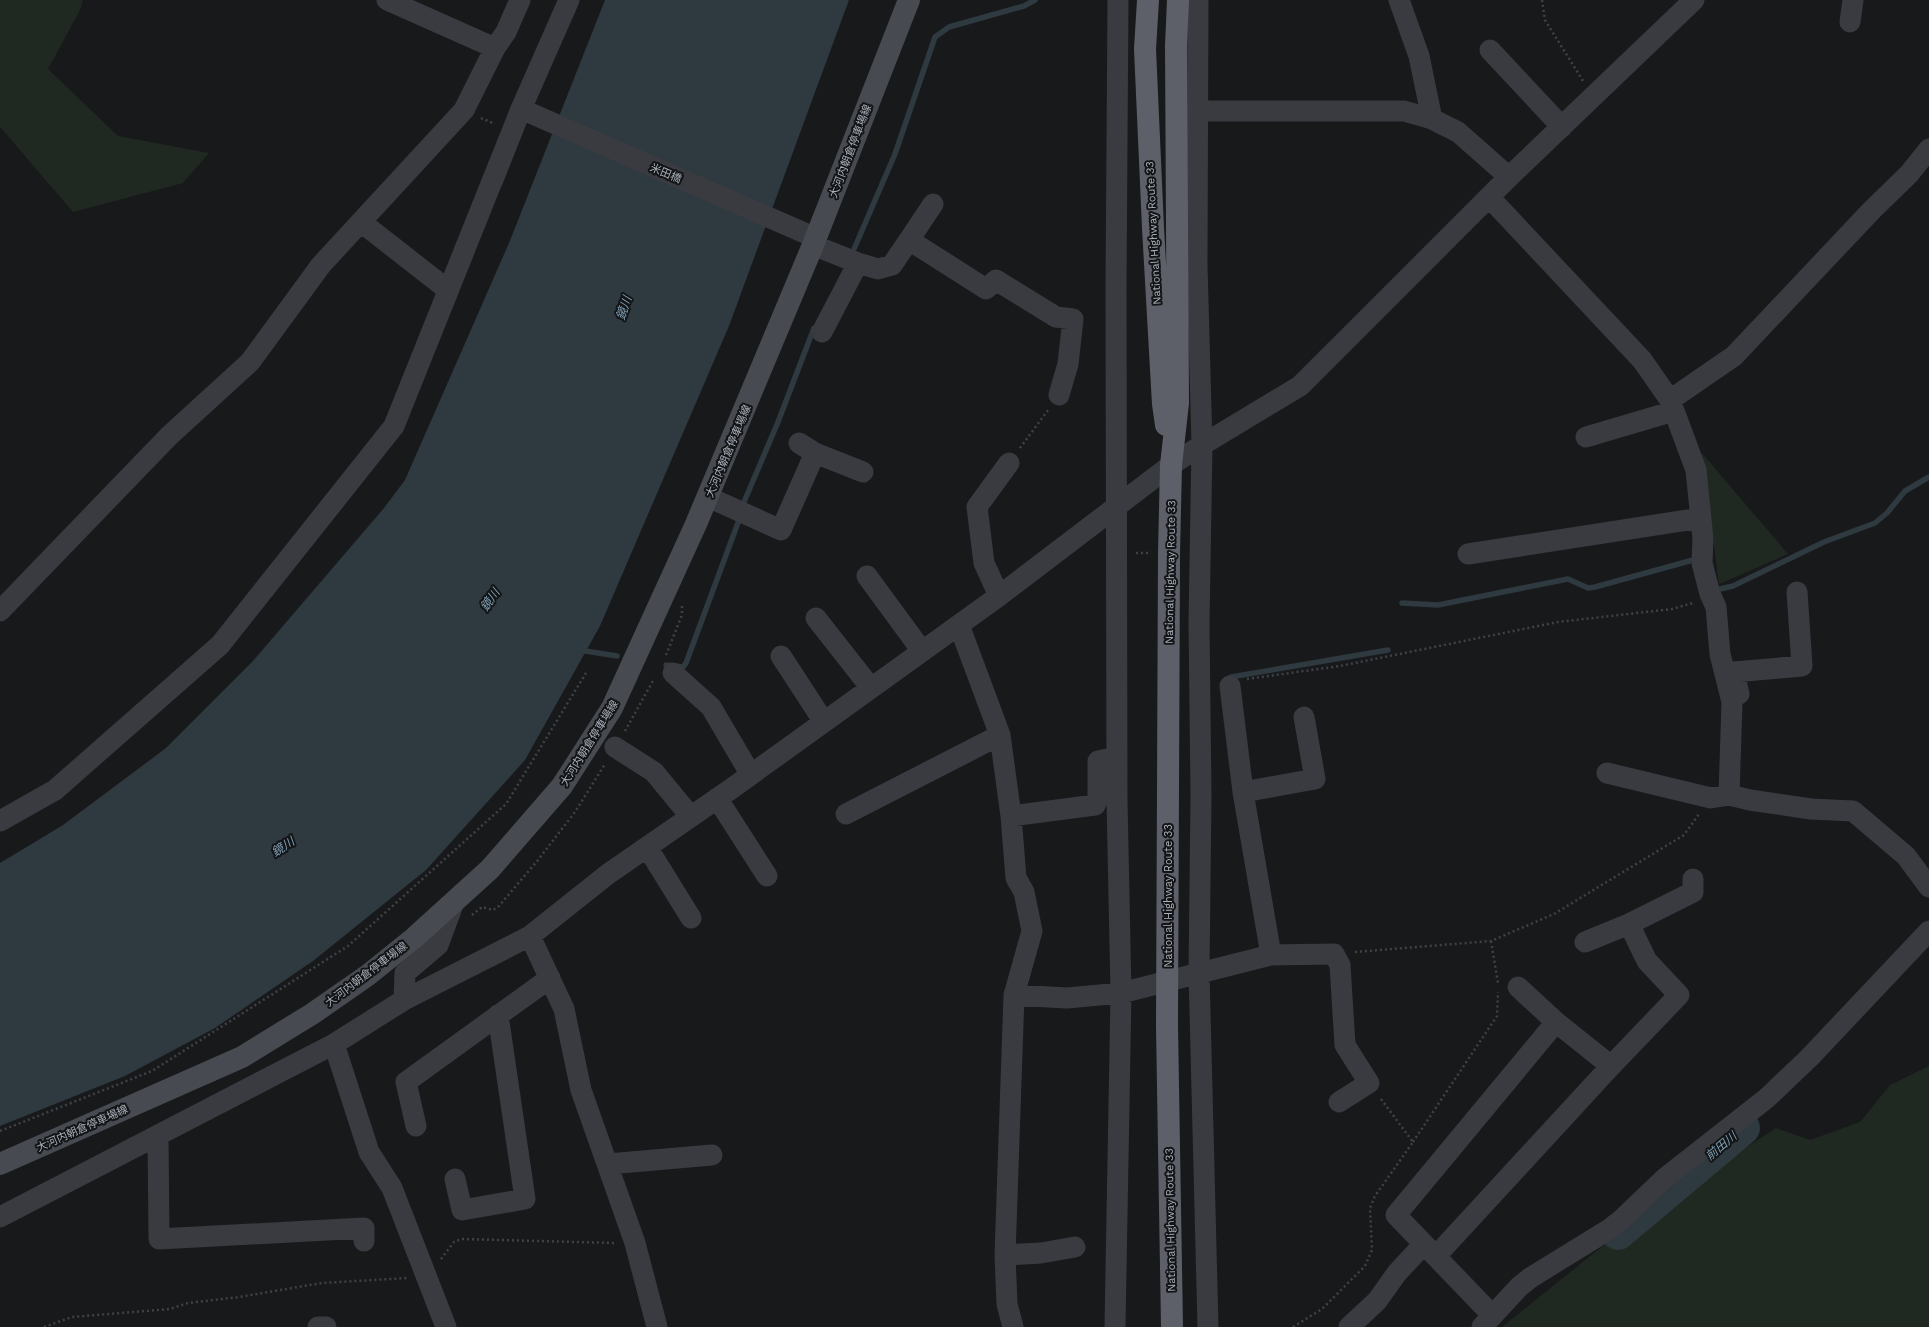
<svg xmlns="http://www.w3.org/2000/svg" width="1929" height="1327" viewBox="0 0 1929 1327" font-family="'Work Sans','Noto Sans JP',sans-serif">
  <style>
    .green { fill: #202921 }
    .water { fill: #2e3940 }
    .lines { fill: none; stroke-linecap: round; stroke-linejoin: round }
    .stream { stroke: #2e3940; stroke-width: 5.5 }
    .river { stroke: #2e3940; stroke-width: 34 }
    .path { stroke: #3f4247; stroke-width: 2.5; stroke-dasharray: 2 3; stroke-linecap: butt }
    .minor { stroke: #393b40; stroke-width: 21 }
    .secondary { stroke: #474a50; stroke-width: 22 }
    .trunk { stroke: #5d6068; stroke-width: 22 }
    .labels { text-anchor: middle; stroke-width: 4; stroke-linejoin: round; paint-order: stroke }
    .street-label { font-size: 11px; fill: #aab1bb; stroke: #131416 }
    .water-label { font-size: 12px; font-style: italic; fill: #80a2b7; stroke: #131416 }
  </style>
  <rect width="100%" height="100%" fill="#18191b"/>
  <path class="green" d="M0,0H83L80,10L48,69L118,136L209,153L183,183L73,212L0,127Z
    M1702,453L1788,554L1719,584Z
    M1929,1066V1327H1502L1594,1253L1649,1211L1776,1128L1810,1140L1860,1122L1890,1085Z"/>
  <path class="water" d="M605,0H849L729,326L600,626L525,760L426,870L313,961L215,1028L125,1076L0,1126V863L63,825L166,748L252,662L384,508L405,480L509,243Z"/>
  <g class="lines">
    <path class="stream" d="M854,249L895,154L935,37L949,27L1024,6L1035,0
      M744,502L778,422L814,328
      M1720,589L1733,586L1824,542L1875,523L1887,513L1905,491L1929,477
      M1402,603L1438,605L1568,579L1588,588L1595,587L1693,560
      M579,650L617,656
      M666,665L683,667L686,663L739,520
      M1231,677L1388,650"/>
    <path class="river" d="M1618,1233L1743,1128"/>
    <path class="path" d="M1542,0L1545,20L1583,81
      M481,118L495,124
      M1020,448L1048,410
      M1136,553H1149
      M666,655L682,615V605
      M1247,679L1340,666L1558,622L1672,609L1693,603
      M625,731L654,679
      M472,915L482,907L493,910L499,906L538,860L575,812L605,764
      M1491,941L1498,983
      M1355,952L1491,941L1554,914L1684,835L1699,814
      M0,1131L152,1071L348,946L506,804L586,673
      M1413,1142L1497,1016L1498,992
      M441,1259L454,1242L461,1239L615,1243
      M44,1327L72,1317L170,1309L188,1303L239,1297L322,1283L407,1278
      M1293,1327L1322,1309L1365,1266L1372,1250L1370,1208L1375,1196L1413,1142L1381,1099"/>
    <path class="minor" d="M387,0L495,48
      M569,0L521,109L816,238
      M1198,0L1197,265L1202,445L1199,622L1201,796L1199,972L1208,1327
      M1399,0L1419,56L1432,119L1458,132L1509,177
      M1850,22L1853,0
      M1490,50L1562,127
      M1196,111H1404L1432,119
      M1489,197L1642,360L1670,400L1734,356L1872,210L1909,174L1929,149
      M361,222L448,290
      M909,240L933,204
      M813,245L858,263L878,269L892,265L909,240L986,289L996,280L1056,317L1073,319L1068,364L1059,395
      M822,332L858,263
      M1670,400L1696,470L1703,539L1702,563L1710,594L1716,607L1720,654L1732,702L1729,795
      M1586,437L1674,411
      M799,443L815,453L863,472
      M708,497L781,530L815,453
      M1468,554L1700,518
      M867,576L922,651
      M999,596L984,563L977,507L1009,463
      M0,611L169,436L250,362L321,265L464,110L495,48L506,32L520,0
      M816,618L871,688
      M959,625L1000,735L1011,816L1016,878L1024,892L1032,931L1014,995L1005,1255L1007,1304L1013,1327
      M781,656L824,722
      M673,673L711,707L751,775
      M1739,694L1734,672L1802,666L1797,592
      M615,747L654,772L691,817
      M1607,773L1711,798L1729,795L1750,800L1811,809L1853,811L1906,856L1929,887
      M1243,792L1315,779L1304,717
      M717,798L767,876
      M846,814L1000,735
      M1011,816L1095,805L1098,798V761L1117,757
      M0,821L55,790L220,645L394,426L521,109L492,182
      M647,847L691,918
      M530,936L564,1009L581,1090L635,1243L657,1327
      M1585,942L1629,924L1693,892V879
      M1271,955L1334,954L1340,965L1345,1045L1369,1083L1339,1102
      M1518,987L1556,1022
      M1014,995L1067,998L1121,993L1271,955L1243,792L1230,686
      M404,1000L405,973L438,945L454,902
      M334,1044L369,1152L392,1188L446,1327
      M1611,1066L1679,995L1647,961L1629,924
      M416,1126L406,1082L550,978
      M158,1135L159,1239L364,1228V1241
      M608,1164L712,1155
      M455,1179L462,1210L525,1199L498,1015
      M0,1217L334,1044L404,1000L530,936L608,874L731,789L999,596L1171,465L1202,445L1300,386L1509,177L1694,0
      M1005,1255L1041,1253L1075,1247
      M1436,1256L1611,1066L1556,1022L1396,1215L1492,1315
      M318,1327H326
      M1115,1327L1121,993L1117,800L1116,288L1118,0
      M1349,1327L1377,1301L1397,1273L1423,1245
      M1482,1327L1519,1287L1530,1278L1608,1230L1621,1220L1665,1178L1767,1098L1809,1058L1929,931"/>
    <path class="secondary" d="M0,1164L242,1057L312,1014L368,975L414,938L490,869L562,786L612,708L696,524L813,245L909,0"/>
    <path class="trunk" d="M1148,0L1145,49L1153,228L1163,404L1166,425
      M1172,1327L1167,1026L1169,553L1171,465L1178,403L1176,46L1178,0"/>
  </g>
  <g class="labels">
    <g class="street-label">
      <text transform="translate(850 151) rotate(-69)" y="4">大河内朝倉停車場線</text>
      <text transform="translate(666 173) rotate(23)" y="4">米田橋</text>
      <text transform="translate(1153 233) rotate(-93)" y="4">National Highway Route 33</text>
      <text transform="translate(728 451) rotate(-67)" y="4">大河内朝倉停車場線</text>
      <text transform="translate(1170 572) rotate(-89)" y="4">National Highway Route 33</text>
      <text transform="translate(589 743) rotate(-58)" y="4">大河内朝倉停車場線</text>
      <text transform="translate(1168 896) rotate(-90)" y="4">National Highway Route 33</text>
      <text transform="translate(366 974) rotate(-37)" y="4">大河内朝倉停車場線</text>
      <text transform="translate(82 1128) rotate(-24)" y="4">大河内朝倉停車場線</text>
      <text transform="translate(1170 1220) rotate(-91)" y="4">National Highway Route 33</text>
    </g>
    <g class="water-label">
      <text transform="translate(624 308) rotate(-72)" y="4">鏡川</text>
      <text transform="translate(490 600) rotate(-55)" y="4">鏡川</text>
      <text transform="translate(283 847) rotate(-33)" y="4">鏡川</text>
      <text transform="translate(1721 1146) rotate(-40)" y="4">前田川</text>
    </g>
  </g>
</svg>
